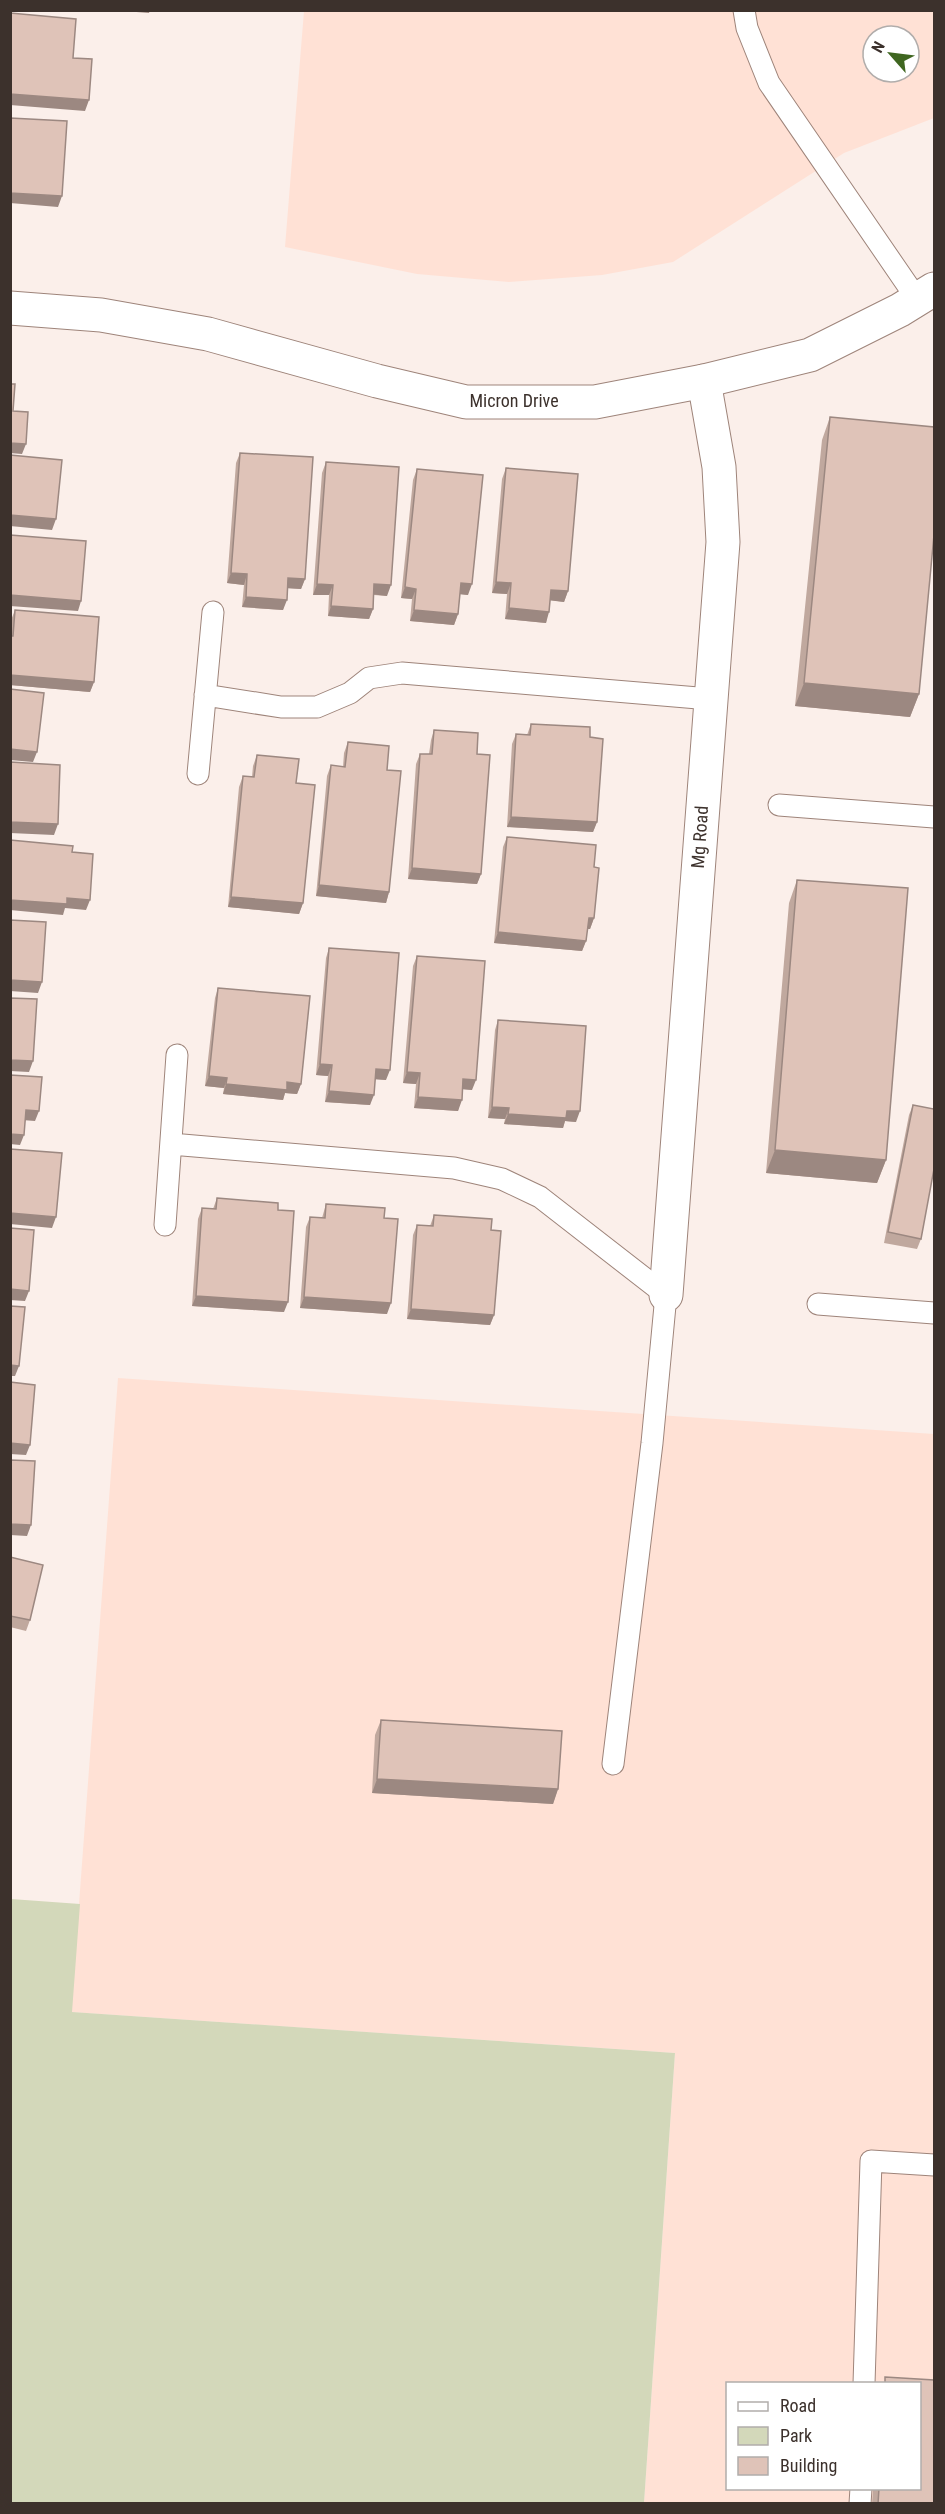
<svg xmlns="http://www.w3.org/2000/svg" width="945" height="2514" viewBox="0 0 945 2514" font-family="'Roboto Condensed',sans-serif">
  <style>
    .built { fill: #ffe1d5; fill-rule: evenodd }
    .green { fill: #d3d8ba }
    .lines { fill: none; stroke-linecap: round; stroke-linejoin: round }
    .lane-casing { stroke: #9e847a; stroke-width: 23 }
    .street-casing { stroke: #9e847a; stroke-width: 35 }
    .secondary-casing { stroke: #9e847a; stroke-width: 35 }
    .lane { stroke: #fff; stroke-width: 21 }
    .street { stroke: #fff; stroke-width: 33 }
    .secondary { stroke: #fff; stroke-width: 33 }
    .wall { fill: #c0a89e }
    .shaded-wall { fill: #9c8881 }
    .building { fill: #dfc3b8; stroke: #9c8881; stroke-width: 1.5 }
    .labels { text-anchor: middle; stroke-width: 6; stroke-linejoin: round; paint-order: stroke }
    .street-label { font-size: 18px; fill: #3c312c; stroke: #fff }
  </style>
  <rect width="100%" height="100%" fill="#fbefea"/>
  <path class="built" d="M304,11H934V118L844,153L673,262L602,275L509,282L417,274L285,247ZM873,36H909V72H873Z
    M118,1378L934,1434V2503H644L675,2053L71,2012ZM728,2384H920V2488H728Z"/>
  <path class="green" d="M11,1899L80,1904L72,2012L675,2053L644,2503H11Z"/>
  <g class="lines">
    <defs>
      <path id="lane" d="M744,10L747,28L769,83L917,299
        M205,695L281,707H317L350,693L369,678L402,673L710,699
        M198,774L213,612
        M779,805L934,817
        M171,1144L454,1168L502,1179L540,1197L666,1295L652,1443L613,1764
        M165,1225L177,1055
        M818,1304L934,1313
        M864,2384L871,2161L934,2165
        M860,2504L861,2488"/>
      <path id="street" d="M666,1295L723,542L719,467L704,381"/>
      <path id="secondary" d="M10,308L101,315L208,334L377,381L466,402H595L704,381L810,355L900,310L934,289"/>
    </defs>
    <use href="#lane" class="lane-casing"/>
    <use href="#street" class="street-casing"/>
    <use href="#secondary" class="secondary-casing"/>
    <use href="#lane" class="lane"/>
    <use href="#street" class="street"/>
    <use href="#secondary" class="secondary"/>
  </g>
  <path class="wall" d="M830,417L919,694L910,717L795,706L822,440Z
    M240,453L305,579L301,589L288,588L283,610L242,607L244,585L227,583L236,463Z
    M326,462L387,596L374,595L373,609L369,619L328,616L329,595H313L322,473Z
    M506,468L568,591L564,602L550,600L546,623L505,619L507,594L492,593L502,479Z
    M417,469L468,595L460,594L458,614L454,625L410,621L412,599L401,598L413,480Z
    M15,610L94,682L90,692L10,685V630L11,620Z
    M531,724L590,737L597,822L593,832L507,827L512,744L516,734L527,735Z
    M434,730L477,754L481,874L477,884L408,879L416,764L420,754H429L431,740Z
    M348,742L387,770L389,892L386,903L316,896L327,776L331,765L343,767L344,753Z
    M257,755L296,783L303,903L299,914L228,907L239,787L243,776L252,777L253,766Z
    M507,837L594,867V918L590,929H587L586,941L582,951L494,943L503,847Z
    M797,880L886,1160L877,1183L766,1173L789,903Z
    M329,948L386,1080L375,1079L370,1105L325,1102L328,1076L316,1075L326,958Z
    M417,956L472,1090L463,1089L458,1111L414,1108L416,1084L403,1083L413,966Z
    M218,988L301,1084L297,1094L285,1093L283,1100L223,1094L224,1088L205,1086L215,998Z
    M498,1020L576,1122L565,1121L563,1128L504,1124L505,1119L488,1118L495,1030Z
    M913,1105L921,1239L917,1249L884,1243L909,1115Z
    M217,1198L278,1210L284,1312L192,1306L198,1219L202,1208L213,1209Z
    M326,1204L384,1218L387,1314L300,1308L306,1227L310,1217L322,1218Z
    M434,1215L491,1230L494,1315L490,1325L407,1319L413,1235L417,1225L430,1226Z
    M10,1557L30,1620L26,1631L10,1627Z
    M381,1720L558,1789L553,1804L372,1793L375,1735Z
    M873,2488H920L934,2504H872Z"/>
  <path class="shaded-wall" d="M111,10H150L149,13Z
    M10,94L89,100L85,111L10,105Z
    M10,193L62,196L58,207L10,203Z
    M10,443L26,444L22,454L10,453Z
    M10,515L56,519L52,530L10,526Z
    M231,573L247,574L244,585L227,583Z
    M288,578L305,579L301,589L284,588Z
    M496,582L511,583L507,594L492,593Z
    M461,583L472,584L468,595L458,594Z
    M317,584L333,585L329,595H313Z
    M374,584L391,585L387,596L370,594Z
    M405,587L416,589L412,599L401,598Z
    M551,590L568,591L564,602L547,600Z
    M10,595L81,601L78,611L10,606Z
    M246,597L287,600L283,610L242,607Z
    M331,606L373,609L369,619L328,616Z
    M509,608L549,612L546,623L505,619Z
    M414,610L458,614L454,625L410,621Z
    M10,675L94,682L90,692L10,685Z
    M804,683L919,694L910,717L795,706Z
    M10,749L37,752L33,762L10,760Z
    M511,817L597,822L593,832L507,827Z
    M10,822L58,824L54,835L10,833Z
    M412,868L481,874L477,884L408,879Z
    M319,885L389,892L386,903L316,896Z
    M231,897L303,903L299,914L228,907Z
    M67,898L90,900L86,910L65,908L63,915L10,910V900Z
    M589,918H594L590,929H585Z
    M498,932L586,941L582,951L494,943Z
    M10,980L42,982L38,993L10,991Z
    M10,1060L33,1061L29,1072L10,1071Z
    M320,1064L332,1065L328,1076L316,1075Z
    M376,1069L390,1070L386,1080L372,1079Z
    M407,1072L420,1073L416,1084L403,1083Z
    M209,1076L227,1078L224,1088L205,1086Z
    M463,1079L476,1080L472,1090L460,1089Z
    M287,1082L301,1084L297,1094L285,1093L283,1100L223,1094L226,1084Z
    M329,1091L374,1095L370,1105L325,1102Z
    M418,1097L462,1100L458,1111L414,1108Z
    M492,1107L509,1108L505,1119L488,1118Z
    M26,1110L39,1111L35,1121L22,1120Z
    M567,1111H580L576,1122L565,1121L563,1128L504,1124L508,1114Z
    M10,1134L24,1135L20,1145L10,1144Z
    M775,1150L886,1160L877,1183L766,1173Z
    M10,1213L56,1217L52,1228L10,1224Z
    M10,1289L29,1291L25,1301L10,1300Z
    M196,1296L288,1302L284,1312L192,1306Z
    M304,1297L391,1303L387,1314L300,1308Z
    M411,1309L494,1315L490,1325L407,1319Z
    M10,1365L19,1366L15,1376H10Z
    M10,1443L30,1445L26,1455L10,1454Z
    M10,1524L31,1525L27,1536L10,1535Z
    M377,1779L558,1789L553,1804L372,1793Z"/>
  <path class="building" d="M10,13L76,19L73,58L92,59L89,100L10,94Z
    M10,118L67,121L62,196L10,193Z
    M10,384H15L13,411L28,412L26,444L10,443Z
    M830,417L934,427V535L919,694L804,683Z
    M240,453L313,457L305,579L288,578L287,600L246,597L247,574L231,573Z
    M10,455L62,460L56,519L10,515Z
    M326,462L399,467L391,585L374,584L373,609L331,606L333,585L317,584Z
    M506,468L578,474L568,591L551,590L549,612L509,608L511,583L496,582Z
    M417,469L483,475L472,584L461,583L458,614L414,610L416,589L405,587Z
    M10,535L86,541L81,601L10,595Z
    M15,610L99,617L94,682L10,675V636H13Z
    M10,689L44,693L37,752L10,749Z
    M531,724L590,727V737L603,739L597,822L511,817L516,734L530,735Z
    M434,730L478,733L477,754L490,755L481,874L412,868L420,754H432Z
    M348,742L389,746L387,770L401,771L389,892L319,885L331,765L345,767Z
    M257,755L299,759L296,783L315,785L303,903L231,897L243,776L254,777Z
    M10,762L60,765L58,824L10,822Z
    M507,837L596,845L594,867L599,868L594,918H589L586,941L498,932Z
    M10,840L73,846L72,852L93,854L90,900L67,898V904L10,900Z
    M797,880L908,888L886,1160L775,1150Z
    M10,920L46,922L42,982L10,980Z
    M329,948L399,953L390,1070L376,1069L374,1095L329,1091L332,1065L320,1064Z
    M417,956L485,961L476,1080L463,1079L462,1100L418,1097L420,1073L407,1072Z
    M218,988L310,996L301,1084L287,1082V1090L226,1084L227,1078L209,1076Z
    M10,998L37,999L33,1061L10,1060Z
    M498,1020L586,1026L580,1111H567L566,1118L508,1114L509,1108L492,1107Z
    M10,1075L42,1077L39,1111L26,1110L24,1135L10,1134Z
    M913,1105L934,1109V1169L921,1239L888,1232Z
    M10,1149L62,1153L56,1217L10,1213Z
    M217,1198L278,1203V1210L294,1211L288,1302L196,1296L202,1208L216,1209Z
    M326,1204L385,1208L384,1218L398,1219L391,1303L304,1297L310,1217L325,1218Z
    M434,1215L492,1219L491,1230L501,1231L494,1315L411,1309L417,1225L433,1226Z
    M10,1228L34,1230L29,1291L10,1289Z
    M10,1306L25,1307L19,1366L10,1365Z
    M10,1382L35,1385L30,1445L10,1443Z
    M10,1460L35,1461L31,1525L10,1524Z
    M10,1557L43,1565L30,1620L10,1616Z
    M381,1720L562,1731L558,1789L377,1779Z
    M885,2377L934,2380V2504H878L879,2488H920V2384H885Z"/>
  <g class="labels">
    <g class="street-label">
      <text x="514" y="407">Micron Drive</text>
      <text transform="translate(700 837) rotate(-86)" y="6">Mg Road</text>
    </g>
  </g>
  <rect width="945" height="2514" fill="none" stroke="#3c312c" stroke-width="24"/>
  <rect x="726" y="2382" width="195" height="108" fill="#ffffff" stroke="#b1adab" stroke-width="1.5"/>
  <rect x="738" y="2402" width="30" height="9" fill="#ffffff" stroke="#b1adab" stroke-width="1.5"/>
  <text x="780" y="2412" font-size="18" fill="#3c312c">Road</text>
  <rect x="738" y="2427" width="30" height="18" fill="#d3d8ba" stroke="#b1adab" stroke-width="1.5"/>
  <text x="780" y="2442" font-size="18" fill="#3c312c">Park</text>
  <rect x="738" y="2457" width="30" height="18" fill="#dfc3b8" stroke="#b1adab" stroke-width="1.5"/>
  <text x="780" y="2472" font-size="18" fill="#3c312c">Building</text>
  <g transform="translate(891 54) rotate(298)"><circle r="28" fill="#ffffff" stroke="#b1adab" stroke-width="1.5"/>
  <path d="M0-4.5L10 22L0 15L-10 22Z" fill="#3f6620"/>
  <text y="-9" font-size="16" font-weight="bold" text-anchor="middle" fill="#3c312c">N</text>
  </g>
</svg>
